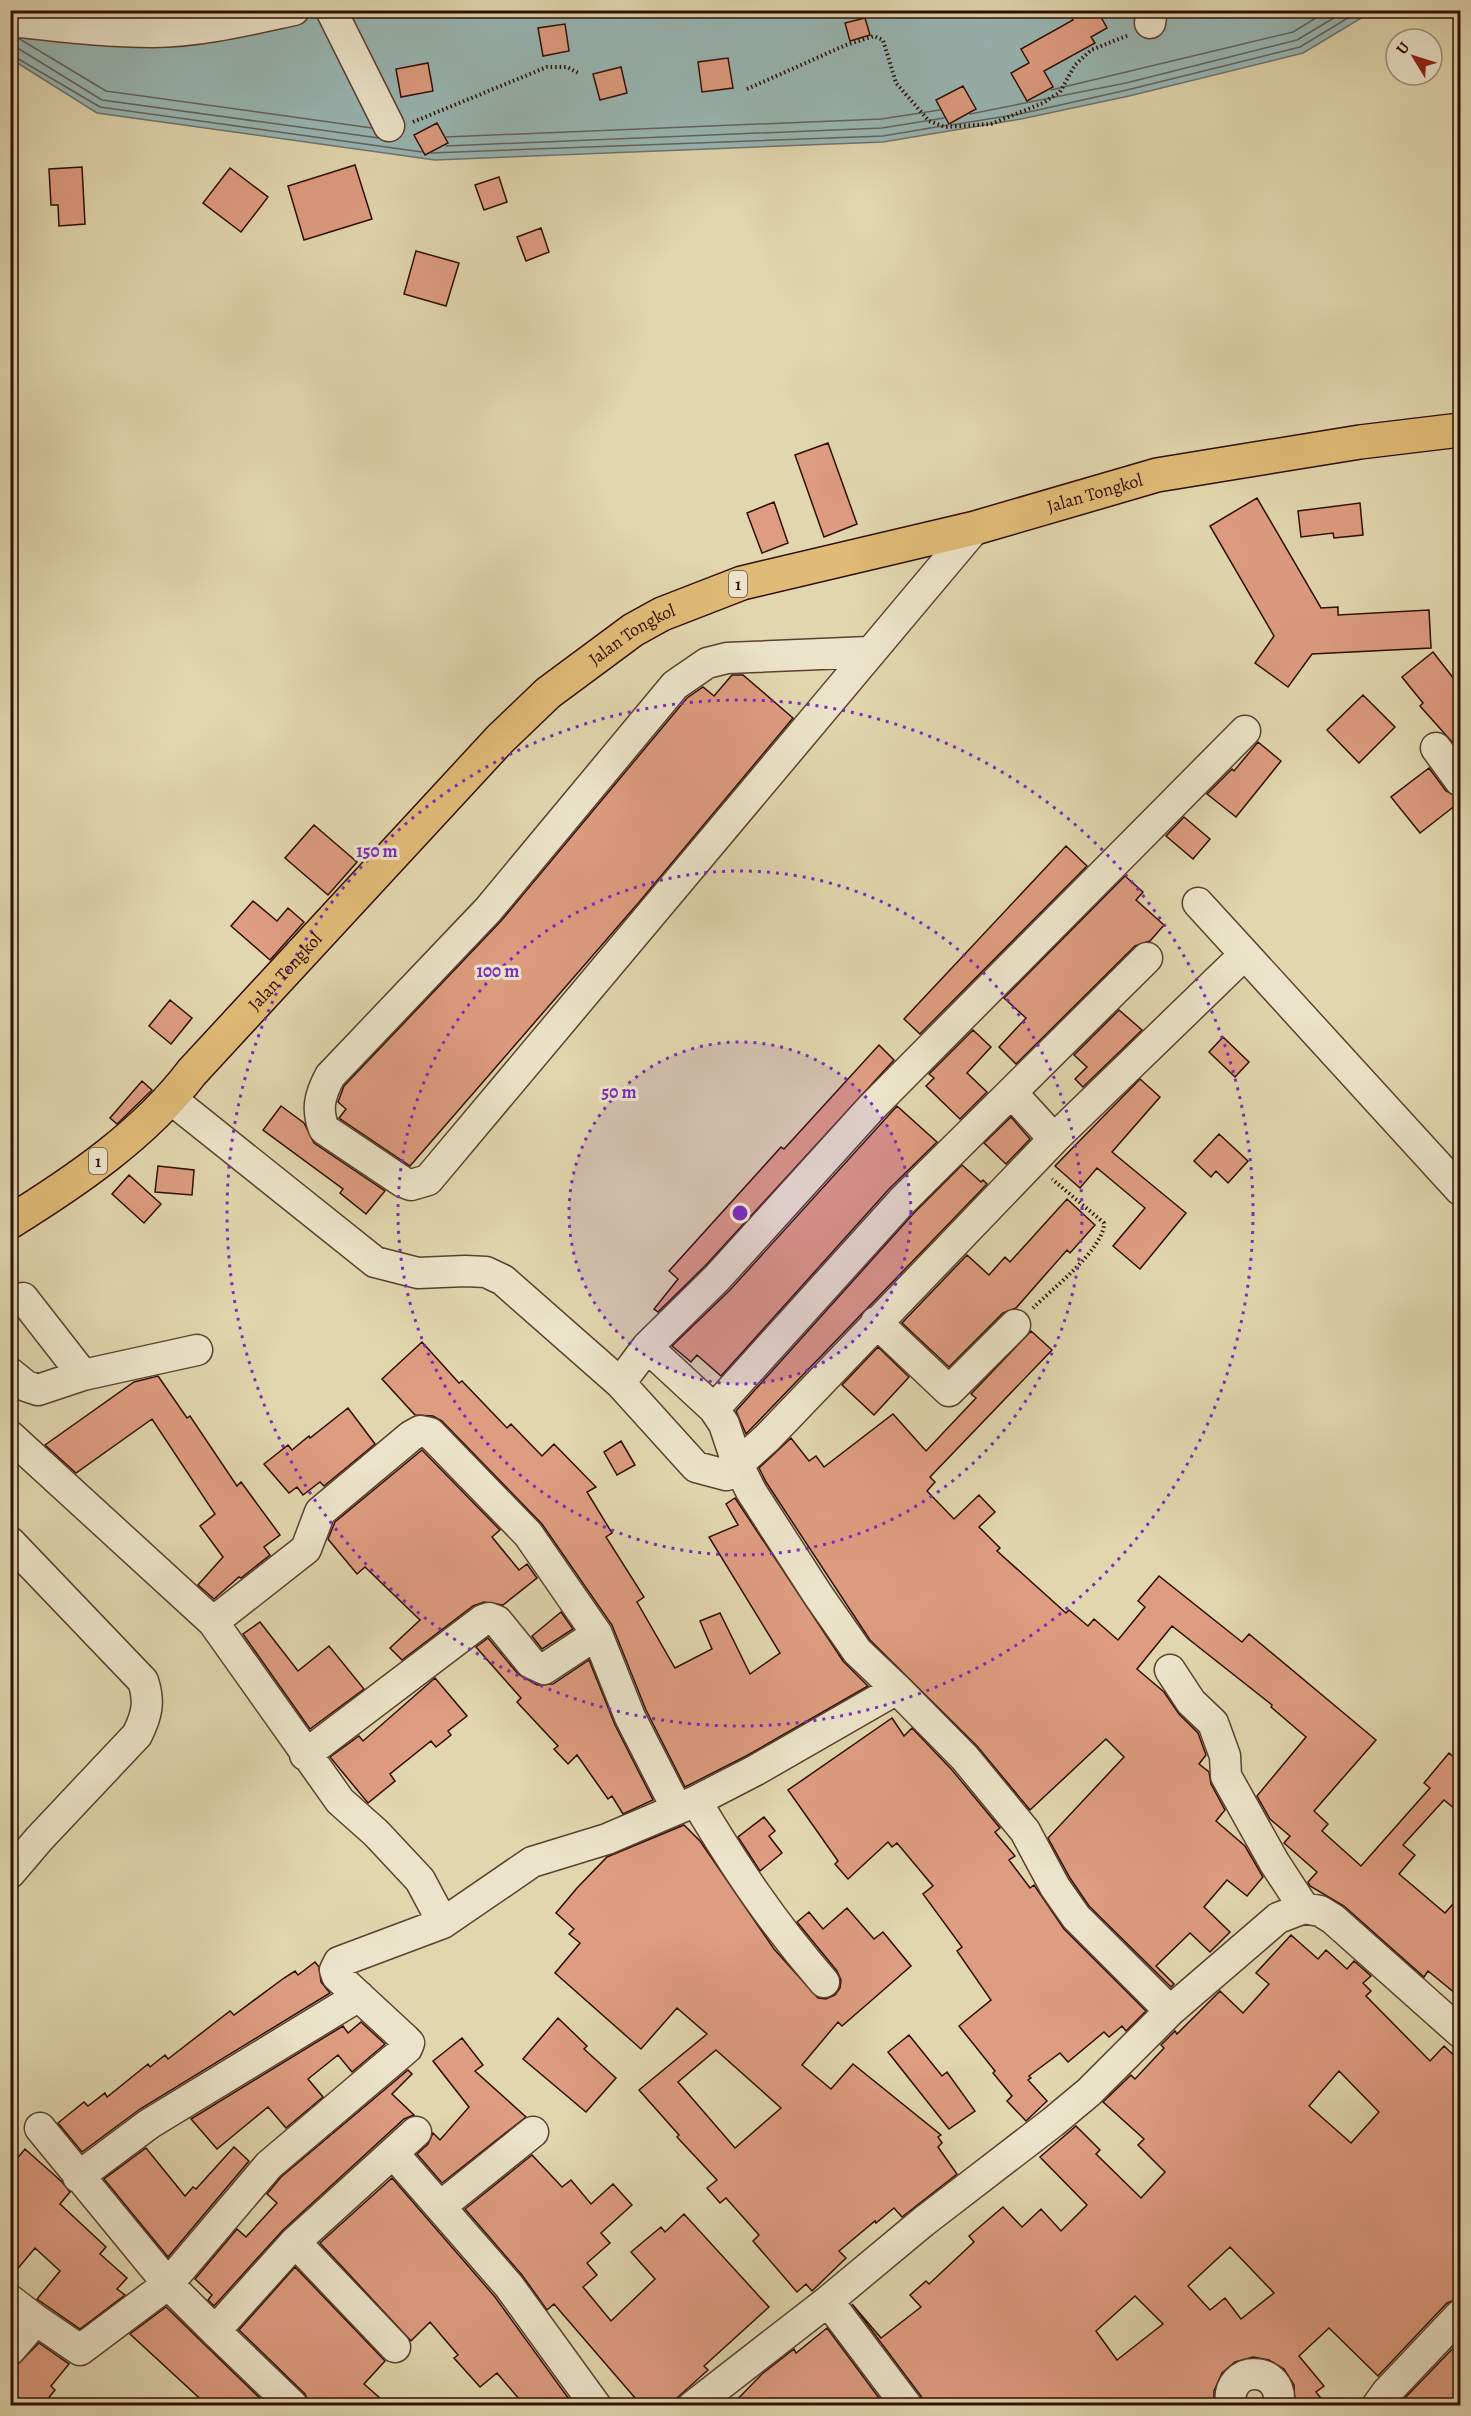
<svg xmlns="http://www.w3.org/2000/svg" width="1471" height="2416" viewBox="0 0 1471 2416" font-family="Alegreya,serif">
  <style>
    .water { fill: #98b7b5; stroke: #6e736e; stroke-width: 1.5 }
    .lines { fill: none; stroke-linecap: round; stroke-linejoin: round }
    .shore { stroke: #63625c; stroke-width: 1.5 }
    .building { fill: #de9c80; stroke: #2e0e03; stroke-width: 1.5; fill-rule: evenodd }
    .minor-casing { stroke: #5b402e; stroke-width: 33 }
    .highway-casing { stroke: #2e0e03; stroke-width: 36 }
    .path { stroke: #2e0e03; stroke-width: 4; stroke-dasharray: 1.5 3; stroke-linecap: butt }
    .minor { stroke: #ece4ca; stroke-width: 30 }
    .highway { stroke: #e0bb77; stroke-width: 33 }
    .ring { fill: none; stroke: #7b2cbf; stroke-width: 3; stroke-dasharray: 3 6 }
    .labels { text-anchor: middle; stroke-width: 6; stroke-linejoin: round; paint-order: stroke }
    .shield { fill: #ece4ca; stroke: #674e3f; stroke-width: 1.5 }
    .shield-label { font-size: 16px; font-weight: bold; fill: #2e0e03 }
    .street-label { font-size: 18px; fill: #2e0e03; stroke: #ece4ca }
    .centre { fill: #7b2cbf; stroke: #ece4ca; stroke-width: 3 }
    .ring-label { font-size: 18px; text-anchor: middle; font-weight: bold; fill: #7b2cbf; stroke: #ece4ca; stroke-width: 6; stroke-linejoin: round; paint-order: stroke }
  </style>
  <rect width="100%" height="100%" fill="#e1d6ae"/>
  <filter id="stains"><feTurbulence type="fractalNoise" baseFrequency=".00333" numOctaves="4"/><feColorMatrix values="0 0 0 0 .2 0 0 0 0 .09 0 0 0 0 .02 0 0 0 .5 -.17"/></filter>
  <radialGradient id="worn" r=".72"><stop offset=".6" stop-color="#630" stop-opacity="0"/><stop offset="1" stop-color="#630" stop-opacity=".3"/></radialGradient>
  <path class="water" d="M10,11H1373L1303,53L1129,96L1021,119L883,142L435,160L97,113L11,59Z"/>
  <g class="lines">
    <path class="shore" d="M18,38L106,91L372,128
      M10,47L19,49L102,100L379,138
      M10,54L100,107L422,152
      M1051,90L1293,32L1329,10
      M970,114L1126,83L1297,40L1347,10
      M951,125L1020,114L1127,90L1300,47L1361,10
      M446,137L881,119L940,110
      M446,146L882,128L944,118
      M431,153L883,136L948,125"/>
  </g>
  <path class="building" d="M1067,10H1097L1107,28L1091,37L1095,43L1044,71L1053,87L1027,101L1011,73L1029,63L1021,49L1073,20Z
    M865,18L870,35L850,41L845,23Z
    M565,24L569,51L543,56L538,28Z
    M728,58L733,88L702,92L698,62Z
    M428,63L433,91L401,97L396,69Z
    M621,67L627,93L600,100L593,74Z
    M963,86L976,109L949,124L936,100Z
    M437,123L448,143L425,155L414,135Z
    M355,165L372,219L304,240L288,186Z
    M82,167L85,224L59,226L58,205H51L49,169Z
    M230,168L268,197L241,232L203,203Z
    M499,177L507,202L484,210L475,185Z
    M541,228L549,252L526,261L517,237Z
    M416,251L459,263L446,306L404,294Z
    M828,443L857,524L824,537L795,455Z
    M1257,498L1321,608L1338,607V615L1429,610L1431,648L1312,654L1288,687L1255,663L1274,636L1210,526Z
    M774,502L788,543L762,553L747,513Z
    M1360,503L1363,535L1334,538L1333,533L1301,537L1298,511Z
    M1433,652L1461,688V752L1420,706L1423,703L1402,677Z
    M732,675H743L793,718L640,901L410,1166L339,1118L346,1109L338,1102L344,1086L501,921L687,698L703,687L714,696Z
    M1363,695L1395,727L1359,763L1327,730Z
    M1258,742L1281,761L1236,817L1207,794L1232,769L1234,771Z
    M1429,768L1446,791L1461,798V801L1420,833L1391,797Z
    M1184,817L1210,839L1193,859L1166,836Z
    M314,825L357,862L328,895L285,858Z
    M1066,846L1087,866L920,1034L904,1019Z
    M1125,876L1143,892L1136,900L1164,925L1150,941L1135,946L1016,1064L999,1047L1026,1018L1004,998Z
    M253,901L277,921L288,908L304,922L270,960L231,926Z
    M170,1000L192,1018L171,1044L149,1026Z
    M1119,1010L1142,1030L1083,1087L1075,1079L1087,1067L1074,1055Z
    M973,1030L991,1047L967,1073L987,1092L960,1119L926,1086L934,1078L929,1074Z
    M1223,1037L1249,1062L1235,1077L1209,1052Z
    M879,1045L894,1060L705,1266L658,1312L654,1309L678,1279L669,1271L781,1147L784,1149Z
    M1140,1079L1160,1097L1112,1152L1186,1213L1140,1269L1113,1246L1145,1208L1097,1168L1080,1188L1055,1166Z
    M142,1081L152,1090L117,1124L110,1118Z
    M281,1106L304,1123L314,1143L385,1191L366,1214L340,1193L343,1189L263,1130Z
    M897,1106L937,1142L889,1189L721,1376L697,1355L691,1362L672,1346L730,1290Z
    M1011,1117L1030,1139L1006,1164L984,1143Z
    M1219,1134L1248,1161L1228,1183L1216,1171L1211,1177L1194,1161Z
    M962,1165L981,1182L983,1180L987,1184L746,1434L736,1411L914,1213Z
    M158,1166L194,1170L192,1195L155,1192Z
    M129,1175L161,1204L144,1223L112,1194Z
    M1067,1199L1095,1225L1070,1253L1067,1250L1016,1308L1003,1313L949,1367L902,1323L967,1255L989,1275L1005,1257L1010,1262Z
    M1031,1331L1052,1350L930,1477L935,1482L927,1491L954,1519L979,1495L995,1512L979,1527L1000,1548L997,1551L1066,1613L1069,1610L1088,1626L1094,1619L1118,1640L1145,1607L1138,1601L1159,1576L1242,1642L1249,1634L1376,1740L1314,1811L1328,1824L1322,1831L1361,1866L1430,1788L1424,1783L1449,1753L1461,1763V1814L1444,1800L1403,1845L1415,1855L1399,1874L1445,1913L1461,1895V1998L1428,1971L1424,1977L1344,1906L1310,1886L1308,1882L1317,1872L1284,1843L1290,1836L1270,1819L1257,1796L1306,1737L1271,1707L1272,1705L1172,1626L1137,1669L1164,1692L1179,1714L1198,1733L1206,1755L1199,1764L1209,1772L1211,1784L1225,1810L1216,1821L1245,1846L1263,1877L1247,1896L1227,1880L1204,1907L1230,1932L1210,1952L1190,1933L1156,1966L1174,1984L1171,1987L1089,1906L1070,1878L1048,1838L1124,1757L1106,1739L1030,1810L977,1746L870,1640L766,1482L759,1468L791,1438L809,1461L816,1456L824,1467L893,1414L926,1451L976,1398L971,1394Z
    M422,1342L459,1383L462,1381L507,1428L511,1424L542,1456L554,1444L596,1487L587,1492L612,1533L606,1537L644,1597L637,1602L675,1668L712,1649L700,1621L720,1613L750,1674L780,1653L709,1537L738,1525L726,1504L735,1498L843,1661L868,1686L748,1755L685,1787L646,1710L612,1625L542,1524L442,1421L433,1416L415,1415L382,1379Z
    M878,1347L909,1377L874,1415L842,1385Z
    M158,1376L187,1418L190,1416L237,1486L241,1482L280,1535L264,1547L270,1555L241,1578L239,1577L214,1599L198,1585L223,1557L200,1526L215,1514L152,1419L76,1473L45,1445L134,1382Z
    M348,1408L375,1444L324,1486L320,1482L303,1495L297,1487L289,1493L264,1464L288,1445L292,1450L309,1436L310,1438Z
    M621,1441L635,1465L617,1475L604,1452Z
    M422,1450L500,1530L492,1537L519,1570L527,1564L537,1578L503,1605L484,1602L473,1606L402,1660L390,1648L420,1620L365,1567L357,1574L328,1539L335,1522Z
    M561,1612L573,1629L542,1649L532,1636Z
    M260,1622L298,1671L329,1646L364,1689L310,1729L243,1634Z
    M488,1638L518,1674L537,1685L553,1684L589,1660L615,1725L653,1800L623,1814L612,1796L608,1799L577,1755L568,1764L554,1749L558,1746L517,1702L521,1698L476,1647Z
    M435,1678L467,1716L448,1731L451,1735L436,1747L431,1741L390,1774L395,1781L368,1803L330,1757L359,1736L363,1741Z
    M892,1718L904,1736L912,1728L952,1770L1000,1828L995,1832L1015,1856L1009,1860L1030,1888L1034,1885L1064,1929L1146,2011L1126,2031L1122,2026L1109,2037L1104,2032L1068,2062L1060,2053L1029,2076L1031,2078L1028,2080L1047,2101L1026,2121L1007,2101L1012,2096L993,2073L995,2071L959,2026L991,2000L957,1951L962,1947L923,1894L933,1886L897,1843L892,1847L888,1842L848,1879L835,1864L838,1861L788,1790Z
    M764,1817L775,1831L769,1836L782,1853L760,1871L738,1837Z
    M684,1825L700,1841L774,1949L818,1998L826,1999L835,1995L840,1988L841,1980L837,1971L797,1922L809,1912L823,1929L847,1908L874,1939L883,1932L911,1966L842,2026L838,2022L802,2065L831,2089L853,2064L941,2135L938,2137L942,2143L938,2147L957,2174L902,2217L894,2208L876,2223L875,2221L839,2251L846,2258L812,2291L806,2284L797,2292L753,2241L759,2235L726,2198L720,2203L707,2188L717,2180L677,2137L679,2135L639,2090L707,2034L677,2008L641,2049L555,1973L580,1943L569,1934L574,1929L556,1913L577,1888L607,1857ZM716,2050L781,2108L735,2148L678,2082Z
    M1291,1935L1318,1959L1326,1950L1347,1969L1354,1961L1371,1976L1363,1983L1371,1991L1366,1996L1430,2061L1444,2046L1461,2062V2298L1447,2303L1378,2376L1329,2328L1299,2356L1324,2386L1316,2392L1327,2406H1295L1294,2385L1284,2369L1269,2360L1253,2357L1235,2362L1222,2373L1214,2391V2406H924L921,2396L852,2304L881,2338L921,2307L910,2295L926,2281L929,2284L974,2242L969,2236L1003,2207L1022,2227L1041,2209L1061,2231L1087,2205L1040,2157L1076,2126L1100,2150L1096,2154L1141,2198L1165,2172L1138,2145L1144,2139L1103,2102L1131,2075L1135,2079L1164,2048L1161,2045L1175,2031L1177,2034L1220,1991L1243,2013L1269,1984L1256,1973ZM1339,2071L1379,2112L1351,2143L1309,2106ZM1230,2247L1274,2293L1241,2319L1225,2298L1210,2310L1188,2286ZM1135,2296L1163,2324L1117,2360L1096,2331Z
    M315,1962L319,1967L321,1982L330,1993L140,2109L82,2152L58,2123L84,2102L88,2106L105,2093L107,2097L148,2064L150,2067L165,2055L168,2059L230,2011L234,2015L284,1978L295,1971L298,1975Z
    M558,2018L587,2046L584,2049L616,2078L586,2112L523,2059Z
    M361,2022L385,2044L352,2072L338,2055L308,2079L323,2097L286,2128L268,2107L217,2149L191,2119L343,2026L348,2033Z
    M909,2035L942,2076L947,2072L975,2111L949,2129L888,2052Z
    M462,2038L483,2065L475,2071L526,2117L442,2183L417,2154L428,2144L433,2133L440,2140L469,2107L433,2061Z
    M408,2070L412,2074L392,2094L414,2115L404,2119L283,2230L214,2306L208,2300L212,2295L195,2279L237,2229L246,2237L277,2203L267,2194L281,2177Z
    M234,2147L249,2161L168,2257L104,2179L146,2148L185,2196L193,2187L196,2189Z
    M25,2149L62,2182L70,2192L60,2204L106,2247L100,2254L127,2278L117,2289L125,2295L80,2329L37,2299L60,2271L35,2248L10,2278V2167Z
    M532,2155L562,2187L571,2180L591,2204L613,2184L632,2205L601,2233L610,2243L587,2263L597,2275L583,2287L611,2321L655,2279L631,2252L661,2227L665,2232L684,2214L769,2307L704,2366L708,2370L668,2406H642L554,2304L547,2310L522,2275L465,2209Z
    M392,2178L495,2297L574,2406H525L497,2373L480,2387L454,2358L458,2355L430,2322L411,2341L320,2243Z
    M295,2267L385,2361L364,2384L389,2406H310L305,2394L239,2330Z
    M166,2307L203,2343L268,2406H208L130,2334Z
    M827,2328L885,2406H731L762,2374L794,2349L796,2353Z
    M1461,2340V2406H1399L1400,2403Z
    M39,2343L69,2364L51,2386L55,2390L42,2406H10V2372Z"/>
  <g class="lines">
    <defs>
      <path id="minor" d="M331,10L389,126
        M10,21C58,26 105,32 153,32C199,32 248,20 294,10
        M1150,23L1152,10
        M869,652L727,658L707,663L675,685L488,910L330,1076C320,1095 316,1108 324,1129L403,1182L411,1185L428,1180L975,528
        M1436,748L1460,781
        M1198,903L1460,1190
        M1012,1093L1054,1139
        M171,1099L375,1262L418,1273L465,1271L486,1272L503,1280L620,1383L696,1467L726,1475L767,1438L1054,1139L1244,955
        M23,1298L83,1375
        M876,1322L949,1391L1015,1325
        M647,1347L714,1409L724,1424L737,1463L751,1491L818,1595L857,1651L897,1689
        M10,1373L26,1386L38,1390L83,1375L197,1350
        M620,1383L647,1347L717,1278L871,1108L1245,731
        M714,1409L902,1201L1147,958
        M10,1436L213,1622L340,1801L376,1833L420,1880L443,1923
        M10,1542L143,1681C150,1702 147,1715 137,1735L39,1839L10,1873
        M213,1622L306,1549L320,1512L411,1436L420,1431L430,1433L528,1534L597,1634L630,1717L677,1809
        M1170,1670L1191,1702L1213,1723L1225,1756L1226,1776L1274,1862L1304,1908
        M305,1755L483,1620L489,1618L497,1621L531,1663L544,1669L597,1634
        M696,1801C736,1868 772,1922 824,1982
        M40,2128L168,2284L215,2331L295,2242L416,2132
        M393,2153L509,2286L596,2406
        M78,2177L149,2124L359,1996
        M441,2206L533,2132
        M295,2242L395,2347
        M10,2300L36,2320
        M828,2301L907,2406
        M215,2331L293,2406
        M10,2350L36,2320L80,2350L168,2284L269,2165L407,2048L409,2043L405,2039L337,1976L335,1970L339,1962L443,1923L532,1862L607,1839L696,1801L756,1770L897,1689L965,1758L1025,1831L1055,1887L1076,1917L1170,2011
        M693,2406L828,2301L923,2222L1053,2122L1089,2092L1170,2011L1278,1918L1304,1908L1320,1911L1333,1919L1460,2032
        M1231,2406C1224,2362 1287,2365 1278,2406
        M1377,2406L1387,2392L1460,2315"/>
      <g id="highway">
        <path id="s1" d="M10,1222C76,1181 145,1134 192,1072L500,739L548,693L633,630L662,614L742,583L975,528L1157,475L1360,442L1460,430"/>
      </g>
    </defs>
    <use href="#minor" class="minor-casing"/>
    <use href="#highway" class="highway-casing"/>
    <path class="path" d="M747,89L846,45L874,36L883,40L896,83L929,121L945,127L991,124L1043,103L1060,92L1075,65L1091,50L1129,35
      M413,122L547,67H567L580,74
      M1033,1308C1052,1289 1104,1249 1104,1223L1052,1179"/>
    <use href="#minor" class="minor"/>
    <use href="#highway" class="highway"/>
  </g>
  <circle cx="740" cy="1213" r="171" fill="#7b2cbf" fill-opacity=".12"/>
  <g class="ring">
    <circle cx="740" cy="1213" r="171"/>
    <circle cx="740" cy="1213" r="342"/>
    <circle cx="740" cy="1213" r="513"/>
  </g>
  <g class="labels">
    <g class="shield">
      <rect x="729" y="571" width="18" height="26" rx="4.5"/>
      <rect x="89" y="1148" width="18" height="26" rx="4.5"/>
    </g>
    <g class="shield-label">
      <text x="738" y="590">1</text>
      <text x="98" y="1167">1</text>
    </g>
    <g class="street-label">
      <text dy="6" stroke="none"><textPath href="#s1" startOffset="1346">Jalan Tongkol</textPath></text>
      <text dy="6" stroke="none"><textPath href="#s1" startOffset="860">Jalan Tongkol</textPath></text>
      <text dy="6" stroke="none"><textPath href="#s1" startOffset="374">Jalan Tongkol</textPath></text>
    </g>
  </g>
  <circle cx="740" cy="1213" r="9" class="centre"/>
  <g class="ring-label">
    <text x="377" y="857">150 m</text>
    <text x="498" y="977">100 m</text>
    <text x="619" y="1098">50 m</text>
  </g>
  <rect width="1471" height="2416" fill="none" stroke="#e1d6ae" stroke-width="36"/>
  <rect x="12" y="12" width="1447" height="2392" fill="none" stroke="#2e0e03" stroke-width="3"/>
  <rect x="18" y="18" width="1435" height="2380" fill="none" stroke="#2e0e03" stroke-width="1.5"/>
  <g transform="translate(1414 57) rotate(308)"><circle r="28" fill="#ece4ca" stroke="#a08e7a" stroke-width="1.5"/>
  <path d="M0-4.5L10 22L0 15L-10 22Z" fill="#8f2418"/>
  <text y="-9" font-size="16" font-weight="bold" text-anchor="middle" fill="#2e0e03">U</text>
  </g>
  <rect width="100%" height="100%" filter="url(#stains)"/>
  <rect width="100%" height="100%" fill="url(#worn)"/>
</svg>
